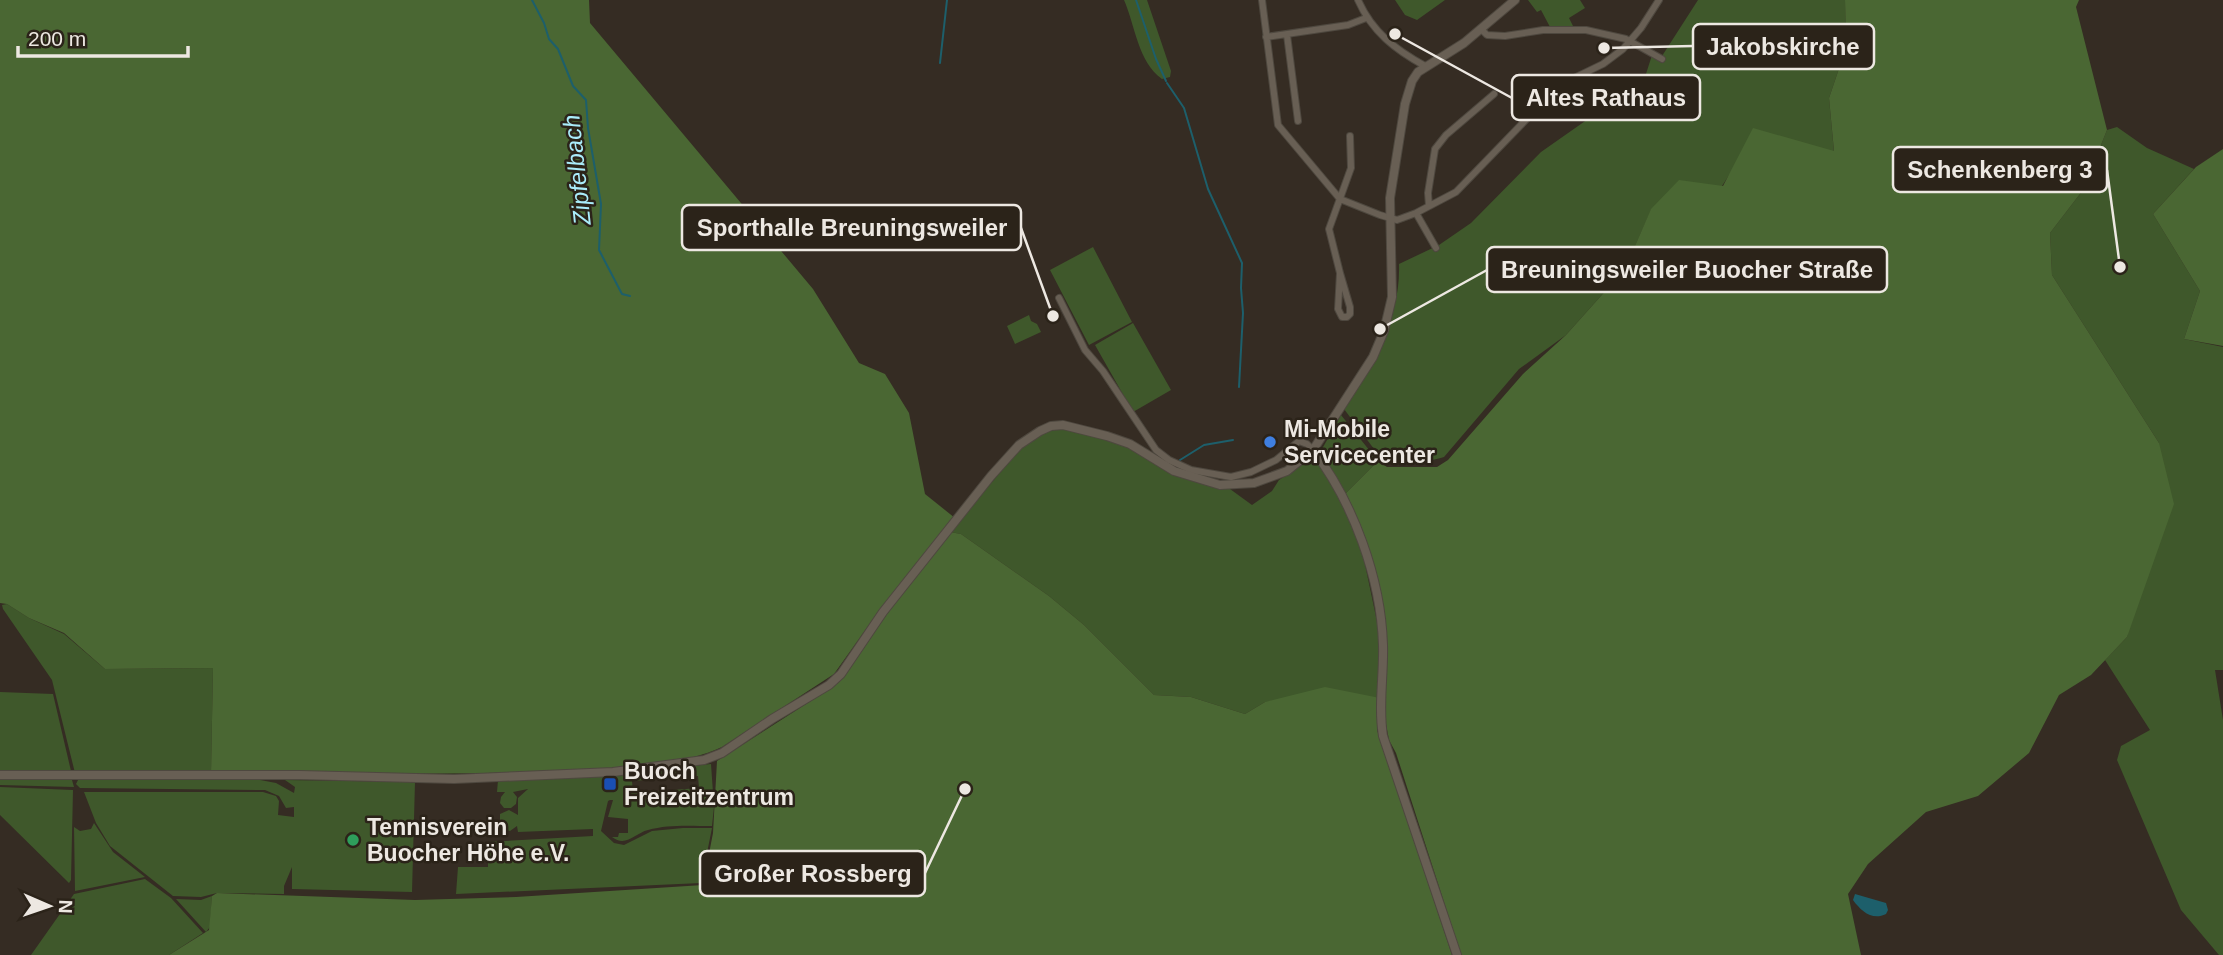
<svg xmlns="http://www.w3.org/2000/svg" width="2223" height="955" viewBox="0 0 2223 955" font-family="Arial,sans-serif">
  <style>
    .green { fill: #3f582b; fill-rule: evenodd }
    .forest { fill: #4a6733 }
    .water { fill: #1d5f6b }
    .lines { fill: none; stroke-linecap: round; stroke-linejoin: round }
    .stream { stroke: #1d5f6b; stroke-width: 2 }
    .minor-casing { stroke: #4e483f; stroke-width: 8 }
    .tertiary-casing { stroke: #4e483f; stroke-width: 10 }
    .minor { stroke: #685f54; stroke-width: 6 }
    .tertiary { stroke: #685f54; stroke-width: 8 }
    .shop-dot { fill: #3f7fe0; stroke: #2b2319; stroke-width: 2.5 }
    .transit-dot { fill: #1a4fb4; stroke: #2b2319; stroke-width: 2.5 }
    .leisure-dot { fill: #2e9e5b; stroke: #2b2319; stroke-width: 2.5 }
    .labels { text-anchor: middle; stroke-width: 5; stroke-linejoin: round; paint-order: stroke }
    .poi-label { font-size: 23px; font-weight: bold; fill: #ede8e2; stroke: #2b2319; text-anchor: start }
    .water-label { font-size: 24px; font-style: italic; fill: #aaecfa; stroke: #2b2319 }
    .leader { fill: none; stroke: #ede8e2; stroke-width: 2.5 }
    .callout-dot { fill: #ede8e2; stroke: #2b2319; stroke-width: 2.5 }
    .callout { fill: #2b2319; stroke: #ede8e2; stroke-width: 2.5 }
    .callout-label { font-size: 24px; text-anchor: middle; font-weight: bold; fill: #ede8e2 }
  </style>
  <rect width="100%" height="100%" fill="#352c23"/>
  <path class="green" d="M1124,0H1147L1171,71L1170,77L1162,79C1138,62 1135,25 1124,0Z
    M1395,0H1445L1417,20L1405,15Z
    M1528,0H1580L1585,8L1569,18L1573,26L1550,27L1541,10L1537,12Z
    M1698,0H1845L1846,48L1829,98L1834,152L1731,172L1722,186L1651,210L1625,269L1566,335L1519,369L1444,457C1430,462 1392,466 1380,457L1344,409C1371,364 1401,319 1399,264L1439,245L1471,223L1541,152L1628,91L1645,77L1653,52L1662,56Z
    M2117,127L2147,148L2194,169L2153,214L2200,291L2184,339L2223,347V670H2215L2223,720V955H2219L2181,910L2117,760L2121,746L2150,730L2105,660L2127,637L2159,443L2052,275L2050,233L2083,190L2107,130Z
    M1093,247L1132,322L1089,345L1050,270Z
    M1029,315L1031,321L1037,324L1041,332L1015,344L1007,326Z
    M1133,323L1171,390L1133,412L1095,345Z
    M1341,415L1378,461L1345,494L1325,460L1322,449Z
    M1063,427L1116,440L1185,478L1230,489L1252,505L1272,491L1279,480L1310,460L1317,461L1341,498L1362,550L1380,636V698L1265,702L1245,714L1191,697L1154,695L1084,625L1049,596L961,534L950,532L1019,450L1046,431Z
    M7,604L29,618L64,634L105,669L213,668L211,773H75L52,680L3,609L2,605Z
    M0,692L53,694L71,771L0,772Z
    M711,764L714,807L712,826C692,826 669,824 648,830C635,833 626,848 612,837H618L619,833H628V819L608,817L613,800H610L608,801L601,831L614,843L624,845L652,831L683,828H712L701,883L456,894L458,867H488V842L593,836V829L518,832L517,826L510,831L500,828V814L509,810L518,815V798L528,789L513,792L517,797L516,804L511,808H504L500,803L501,797L505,792H497L498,780L644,771ZM698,776L699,788L633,793L632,781Z
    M0,778L69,779L72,780L74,787L0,785Z
    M79,778L255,779L276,783L294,793L295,787L285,780L415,782L412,892L292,889V867L284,886V894L217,893L201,897L173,896L110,846L96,823L84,792H263L276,796L279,801L278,815L294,817V807L286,808L279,796L265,790L80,788L76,784Z
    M0,787L73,790L71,880L69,883L0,815Z
    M94,823L113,852L145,877L75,891L74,827L80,831L91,829Z
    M145,879L171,898L203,933L169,955H31L74,894Z
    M212,896L210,927L206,932L176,899L201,900Z"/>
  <path class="forest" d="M0,0H589L590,23L813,289L859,363L885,374L909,413L925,494L955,518L881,608L834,674L722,747C666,772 593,770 532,772C425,775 318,774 211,773L213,668L105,669L64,633L29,618L7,604L0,603Z
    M1845,0H2079L2076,7L2107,130L2083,190L2050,233L2052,275L2159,443L2174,504L2127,637L2091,675L2059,695L2029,753L1978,796L1926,812L1868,864L1848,894L1861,955H1461L1396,753L1389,740L1385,719L1386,653L1381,605L1345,494L1378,461L1387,467H1437L1448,460L1523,374L1566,335L1625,269L1651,209L1679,180L1723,186L1753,128L1834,151L1829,98L1846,48Z
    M2223,149V346L2184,339L2200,291L2153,214L2196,167Z
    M950,532L961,534L1049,596L1084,625L1154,695L1191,697L1245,714L1265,702L1325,687L1380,698L1377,730L1452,955H169L209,930L212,896L217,893L415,900L516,897L703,885L713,833L717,761L831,688L842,678L899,597Z"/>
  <path class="water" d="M1855,894L1886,903L1888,910L1886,914C1872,921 1861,911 1853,900Z"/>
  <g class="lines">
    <path class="stream" d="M532,0L544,23L549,39L558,49L573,86L586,100L588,128L601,204L599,250L622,294L630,296
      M1136,0L1156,59L1166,81
      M940,63L947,0
      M1167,83L1184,108L1208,189L1242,263L1241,288L1243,313L1239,387
      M1180,460L1204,445L1233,440"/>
    <defs>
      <path id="minor" d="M1262,0L1278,125L1340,199L1380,215L1397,220L1416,213L1456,192L1546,99L1574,78L1603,64L1623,49L1641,28L1659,0
        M1358,0C1372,32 1396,50 1425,66
        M1481,29L1487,35L1505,36L1543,30H1586L1626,39L1662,59
        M1287,35L1298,121
        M1266,37L1348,25L1366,18
        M1429,206L1428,193L1435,149L1446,135L1494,94
        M1416,213L1436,248
        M1340,273L1329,229L1351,168L1350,136
        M1340,273L1350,307V314L1347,317H1342L1338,309Z
        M1059,298L1085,350L1103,371L1156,450L1169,460L1191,470L1231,477L1251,472L1276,460L1299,441L1307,444L1313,450"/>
      <path id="tertiary" d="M1313,450C1353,502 1381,578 1383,645C1384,675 1378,706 1383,736L1457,955
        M0,775H300L454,779L613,772L704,760L722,753L772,719L829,685L841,674L883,612L991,476L1019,445L1040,431L1051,426L1063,425L1107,436L1130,444L1174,471L1220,485L1254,483L1287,471L1313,450L1373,357L1384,331L1392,297L1390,198L1405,104L1412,81L1418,72L1464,43L1515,0"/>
    </defs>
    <use href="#minor" class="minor-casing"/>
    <use href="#tertiary" class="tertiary-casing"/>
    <use href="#minor" class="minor"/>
    <use href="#tertiary" class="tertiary"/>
  </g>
  <circle class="shop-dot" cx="1270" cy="442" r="7"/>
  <rect class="transit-dot" x="603" y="777" width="14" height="14" rx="3.5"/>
  <circle class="leisure-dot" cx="353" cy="840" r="7"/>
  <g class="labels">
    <g class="poi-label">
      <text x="1284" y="437">Mi-Mobile<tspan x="1284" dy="26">Servicecenter</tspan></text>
      <text x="624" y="779">Buoch<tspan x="624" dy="26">Freizeitzentrum</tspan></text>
      <text x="367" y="835">Tennisverein<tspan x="367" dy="26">Buocher Höhe e.V.</tspan></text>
    </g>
    <g class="water-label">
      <text transform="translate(577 170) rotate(-96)" y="8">Zipfelbach</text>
    </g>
  </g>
  <path class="leader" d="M1604 48L1693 46M1395 34L1512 98M2120 267L2107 170M1053 316L1021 228M1380 329L1487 270M965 789L925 873"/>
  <g class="callout-dot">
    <circle cx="1604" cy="48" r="7"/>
    <circle cx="1395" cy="34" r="7"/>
    <circle cx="2120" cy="267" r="7"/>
    <circle cx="1053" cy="316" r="7"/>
    <circle cx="1380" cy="329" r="7"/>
    <circle cx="965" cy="789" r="7"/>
  </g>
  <g class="callout">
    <rect x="1693" y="24" width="181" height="45" rx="7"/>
    <rect x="1512" y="75" width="188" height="45" rx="7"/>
    <rect x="1893" y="147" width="214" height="45" rx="7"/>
    <rect x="682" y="205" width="339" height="45" rx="7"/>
    <rect x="1487" y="247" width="400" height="45" rx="7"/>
    <rect x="700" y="851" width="225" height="45" rx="7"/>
  </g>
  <g class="callout-label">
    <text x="1783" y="55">Jakobskirche</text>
    <text x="1606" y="106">Altes Rathaus</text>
    <text x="2000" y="178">Schenkenberg 3</text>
    <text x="852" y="236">Sporthalle Breuningsweiler</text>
    <text x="1687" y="278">Breuningsweiler Buocher Straße</text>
    <text x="813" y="882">Großer Rossberg</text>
  </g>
  <g transform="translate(49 906) rotate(92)" stroke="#2b2319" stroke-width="5" paint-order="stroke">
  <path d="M0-5L12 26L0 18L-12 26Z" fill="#ede8e2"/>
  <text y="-10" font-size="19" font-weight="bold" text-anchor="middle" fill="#ede8e2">N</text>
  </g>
  <path d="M18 46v10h170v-10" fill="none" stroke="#ede8e2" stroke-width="3.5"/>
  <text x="28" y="46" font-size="21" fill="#ede8e2" stroke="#2b2319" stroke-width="5" paint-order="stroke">200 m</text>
</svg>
